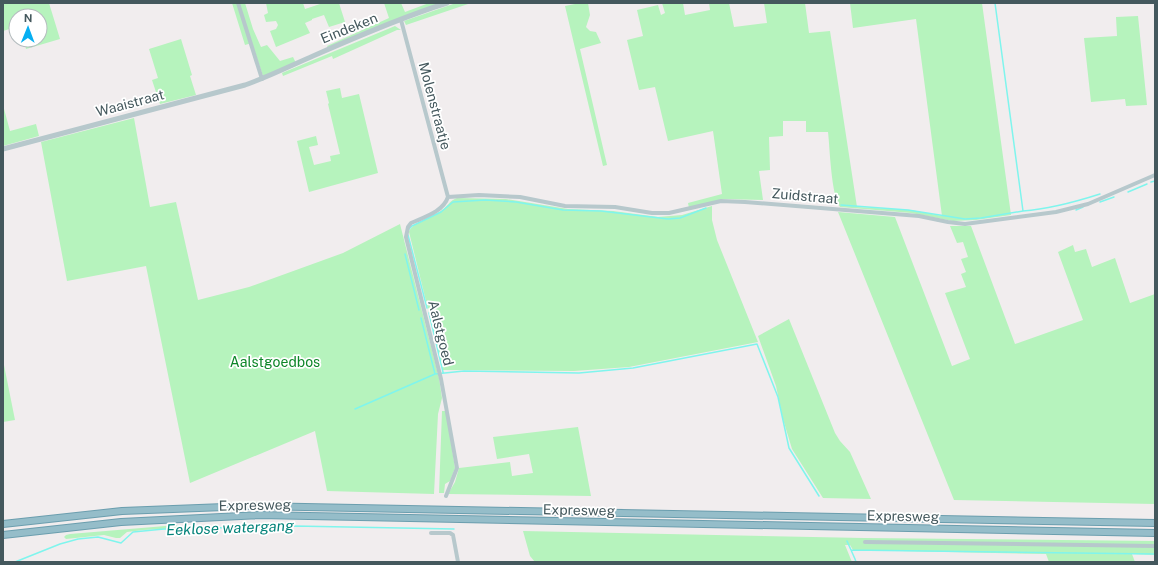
<svg xmlns="http://www.w3.org/2000/svg" width="1158" height="565" viewBox="0 0 1158 565" font-family="'Public Sans',sans-serif">
  <style>
    .green { fill: #b6f3bd }
    .lines { fill: none; stroke-linecap: round; stroke-linejoin: round }
    .stream { stroke: #7ff5ed; stroke-width: 1.5 }
    .trunk-casing { stroke: #6b9eae; stroke-width: 8 }
    .minor { stroke: #b7c8cc; stroke-width: 4 }
    .tertiary { stroke: #b7c8cc; stroke-width: 5 }
    .trunk { stroke: #95bdc9; stroke-width: 6 }
    .labels { text-anchor: middle; stroke-width: 3.5; stroke-linejoin: round; paint-order: stroke }
    .street-label { font-size: 14px; fill: #44585d; stroke: #fff }
    .park-label { font-size: 14px; fill: #0d8628; stroke: #fff }
    .water-label { font-size: 15px; font-style: italic; fill: #05837a; stroke: #fff }
  </style>
  <rect width="100%" height="100%" fill="#f1edee"/>
  <path class="green" d="M3,3H49L60,39L26,49L24,40H40V16H16V27L3,31Z
    M232,3H245L253,29L261,47L267,45L280,61L293,57L296,63L263,76L252,43L245,45Z
    M266,3H303L305,9L323,3H339L345,22L329,27L324,15L312,19V20L305,23L310,33L276,47L270,31L276,29L278,25L276,21L266,22L264,15L268,13Z
    M384,3H401L405,12L429,3H441L329,50L327,46L389,18Z
    M456,3H471L406,25L404,21Z
    M580,3H588L590,15L586,27L590,31L596,32L601,43L580,49L607,165L603,166L565,6Z
    M662,3H683L685,15L710,10L709,3H729L734,27L767,23L764,3H805L809,33L830,31L857,207L911,210L942,216L916,19L853,28L850,3H982L1011,215L976,220L953,221L911,213L840,207C831,194 830,149 828,132H806V121H783V136L769,137L770,170L759,171L763,200L723,199L689,208L688,203L722,194L713,131L668,141L655,87L639,90L627,40L643,36L637,10L658,5L661,15L665,13Z
    M1138,16L1147,105L1126,106L1125,99L1091,102L1084,38L1117,36L1116,17Z
    M395,26L401,30H397L333,59L332,56L283,76L282,73Z
    M181,39L192,75L190,76L196,95L160,104L152,80L158,78L149,49Z
    M340,88L342,98L359,94L378,173L309,192L297,141L316,136L318,145L309,147L314,165L331,161L330,156L340,154L328,104L329,103L326,91Z
    M3,105L10,131L36,124L39,136L3,146Z
    M134,118L150,207L176,202L198,300L249,287L343,253L400,224L439,378L442,398L438,414L434,494L327,491L315,431L190,483L146,266L67,281L41,142Z
    M457,198L506,199L568,209L613,211L658,217L682,215L712,206V220L717,240L758,342L629,367L574,371L443,370L409,232C411,223 434,216 442,210C448,206 449,201 457,198Z
    M838,212L895,217L952,366L970,359L945,293L966,287L961,274L966,272L961,259L968,257L963,242L957,243L950,226H971L1015,344L1083,320L1058,252L1073,245L1075,252L1086,249L1092,267L1115,258L1130,303L1155,294V504L954,500Z
    M789,319L835,433L840,441L850,452L871,499L823,498L792,449L783,419L776,386L758,336Z
    M3,360L15,420L3,422Z
    M443,411H446L455,468L450,481L445,484L444,493H439L442,411Z
    M578,427L591,496L448,494L455,482L459,468L510,462L512,476L533,473L529,454L497,459L493,437Z
    M177,525L178,528L143,530L127,532L120,538H116L104,535L66,539L64,537L66,535L70,534Z
    M523,531L864,538L1155,541V555L1132,554L1135,562H1049L1046,554L853,550L850,545H845L852,562H535L530,556Z"/>
  <g class="lines">
    <path class="stream" d="M995,3L1023,211C1050,209 1075,202 1100,194
      M1151,182L1155,181
      M1128,192L1147,184
      M1100,202L1114,197
      M841,205L908,210L965,219L981,218L1023,211
      M1076,210L1083,207
      M409,229L412,226L441,212L453,202L485,200L516,202L563,210L601,211L668,219L680,218L706,208
      M408,235L427,308
      M405,254L419,310
      M429,313L443,372
      M421,318L435,374
      M355,409L435,374L464,371L579,373L633,368L757,344L778,397L789,448L819,496
      M847,541L855,559L856,562
      M851,550L1155,554
      M15,562L60,544L78,539L98,537L121,543L133,532L164,529L294,526L454,529"/>
    <defs>
      <path id="trunk" d="M3,524L122,511L250,506L1155,523
        M3,535L121,522L259,515L1155,533"/>
    </defs>
    <use href="#trunk" class="trunk-casing"/>
    <path class="minor" d="M238,3L262,79
      M401,20L448,197
      M448,197L479,195L520,197L565,206L615,207L652,213H669L721,201L745,202L919,216L948,222L965,224L1056,212L1088,204L1155,175
      M446,496L457,468L441,379L406,237L408,227L411,223C424,217 443,212 448,197
      M431,533H450L453,535L458,562
      M865,542L1155,546"/>
    <path class="tertiary" d="M3,149L245,85C268,77 290,66 313,56C356,37 402,17 447,3"/>
    <use href="#trunk" class="trunk"/>
  </g>
  <g class="labels">
    <g class="street-label">
      <text transform="translate(349 28) rotate(-22)" y="5">Eindeken</text>
      <text transform="translate(130 103) rotate(-15)" y="5">Waaistraat</text>
      <text transform="translate(435 106) rotate(75)" y="5">Molenstraatje</text>
      <text transform="translate(805 196) rotate(5)" y="5">Zuidstraat</text>
      <text transform="translate(441 333) rotate(76)" y="5">Aalstgoed</text>
      <text transform="translate(255 505) rotate(-1)" y="5">Expresweg</text>
      <text transform="translate(579 510) rotate(1)" y="5">Expresweg</text>
      <text transform="translate(903 516) rotate(1)" y="5">Expresweg</text>
    </g>
    <g class="park-label">
      <text x="275" y="367">Aalstgoedbos</text>
    </g>
    <g class="water-label">
      <text transform="translate(230 528) rotate(-2)" y="5">Eeklose watergang</text>
    </g>
  </g>
  <rect width="1158" height="565" fill="none" stroke="#44585d" stroke-width="8"/>
  <g transform="translate(28 28) rotate(1)"><circle r="19" fill="#ffffff" stroke="#b4bcbe"/>
  <path d="M0-3L7 15L0 10L-7 15Z" fill="#06aff2"/>
  <text y="-6" font-size="11" font-weight="bold" text-anchor="middle" fill="#44585d">N</text>
  </g>
</svg>
